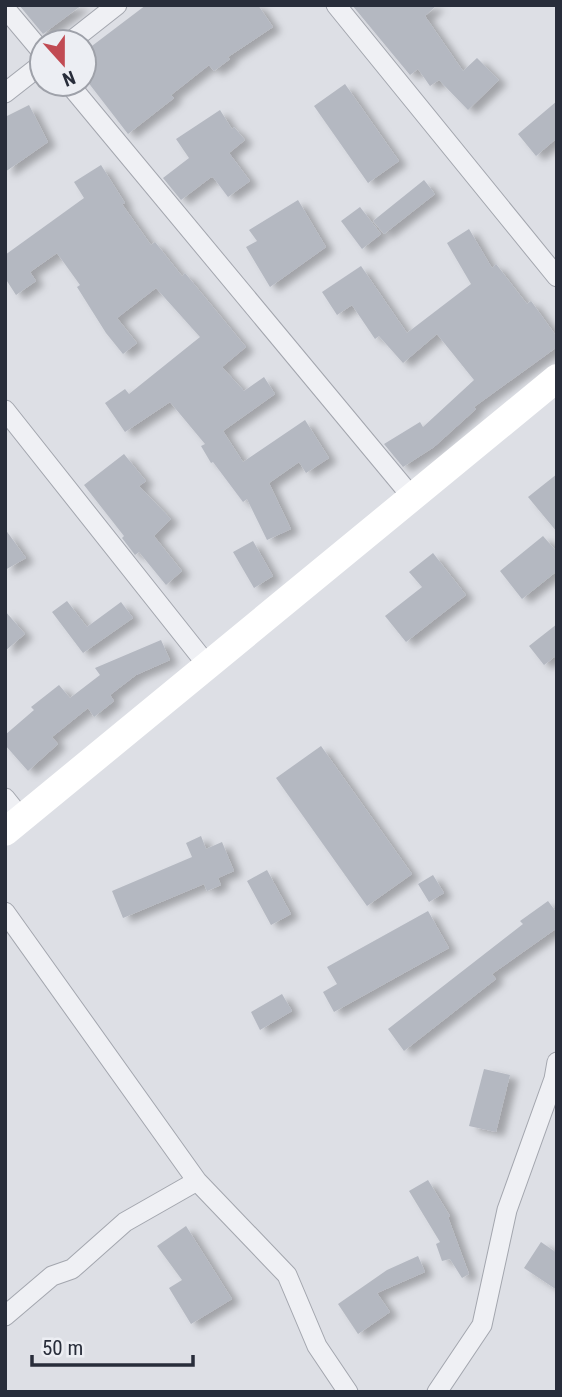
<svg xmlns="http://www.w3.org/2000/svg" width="562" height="1397" viewBox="0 0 562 1397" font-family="'Roboto Condensed',sans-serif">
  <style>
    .building { fill: #b4b8c1; filter: url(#shadow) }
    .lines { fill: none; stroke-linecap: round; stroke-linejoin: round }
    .minor-casing { stroke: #a3a6ae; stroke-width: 21 }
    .minor { stroke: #eff0f4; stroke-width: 19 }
    .secondary { stroke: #fff; stroke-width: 28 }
  </style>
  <defs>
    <filter id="shadow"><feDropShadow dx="8" dy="4.5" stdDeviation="3.5" flood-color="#0004"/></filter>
  </defs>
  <rect width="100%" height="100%" fill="#dddfe5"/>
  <path class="building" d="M19,5H82L43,34Z
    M146,5H258L273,27L228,57L230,59L214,71L209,65L171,95L174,98L128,134L84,77V52Z
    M352,5H437L425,16L463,71L477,58L499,80L468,110L439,80L430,86L418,69L410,75Z
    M345,84L399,161L368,183L314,106Z
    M557,101V138L536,156L518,134Z
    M29,105L48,142L5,172V117Z
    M220,110L232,129L234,127L245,140L229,153L250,181L228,197L213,177L210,178L181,200L163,178L189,158L176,139Z
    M101,165L125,203L122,204L151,245L155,242L182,276L185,273L246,347L222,367L244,391L264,377L275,394L223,431L243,462L305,420L329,458L306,473L299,462L269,483L291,529L267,540L247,499L243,502L213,462L211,463L201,446L205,444L170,402L125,432L105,403L125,389L129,394L200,337L156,288L117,318L137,343L123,354L106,333L77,287L80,285L57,253L30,272L36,281L16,295L5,278V255L84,198L74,182Z
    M424,180L435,194L384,234L373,221Z
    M298,200L326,247L270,287L246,247L257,241L249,230Z
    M360,207L381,234L362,249L341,221Z
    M469,229L492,268L496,264L527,304L531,301L557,337V347L474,407L476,409L434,447L403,467L384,444L420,422L423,427L474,380L437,334L403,363L379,336L375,339L352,305L337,315L322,292L361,266L407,333L471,284L447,243Z
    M124,454L146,481L139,486L171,519L154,536L182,571L166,585L139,552L135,555L122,538L124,536L84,485Z
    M557,474V532L528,497Z
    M5,529L26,558L5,570Z
    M543,536L557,552V571L522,599L500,571Z
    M253,541L273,576L254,588L233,552Z
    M433,553L466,595L406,642L385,616L422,587L409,572Z
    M67,601L87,627L121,602L133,618L83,653L52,612Z
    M5,611L25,634L5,651Z
    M557,624V655L544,665L529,646Z
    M161,640L170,660L136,675L110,695L114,701L94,717L88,708L52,737L58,744L28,771L5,745V735L34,710L31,707L59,685L70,698L100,675L95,668Z
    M321,746L412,874L367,906L276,778Z
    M201,836L206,849L222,842L234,871L218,878L221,885L207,891L204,884L123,918L112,891L192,857L186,843Z
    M267,870L291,914L271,925L247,881Z
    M433,875L444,893L429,902L418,884Z
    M548,901L557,913V928L492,974L496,979L404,1051L388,1029L523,924L520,921Z
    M428,911L449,948L334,1012L323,992L337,984L327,967Z
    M282,994L292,1011L260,1030L251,1012Z
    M484,1069L510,1075L496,1132L469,1126Z
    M428,1180L450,1216L448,1217L469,1274L462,1278L450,1259L442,1261L436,1244L440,1242L409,1191Z
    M186,1226L232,1299L191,1324L169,1288L182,1280L157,1246Z
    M541,1242L557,1253V1290L524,1268Z
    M418,1256L425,1272L377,1293L390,1312L358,1334L338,1304L387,1270Z"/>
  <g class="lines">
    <defs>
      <path id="minor" d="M336,5L557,277
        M5,8L42,52
        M70,42L117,5
        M69,84L412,497
        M5,93L42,64
        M5,410L208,666
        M5,798L21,818
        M5,912L197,1181L287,1275L317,1346L348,1392
        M5,1316L52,1276L72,1269L125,1222L197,1181
        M437,1392L482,1325L507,1210L554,1079L557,1062"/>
    </defs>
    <use href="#minor" class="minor-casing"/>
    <use href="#minor" class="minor"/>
    <path class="secondary" d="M5,832L557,378"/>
  </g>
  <rect width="562" height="1397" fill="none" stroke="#282d3a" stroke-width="14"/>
  <g transform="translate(63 63) rotate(159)"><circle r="33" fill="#eceef3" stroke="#9ea1a9" stroke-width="2"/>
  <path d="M0-5L12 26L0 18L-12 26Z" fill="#c14b53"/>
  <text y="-10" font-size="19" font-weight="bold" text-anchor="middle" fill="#282d3a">N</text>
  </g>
  <path d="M32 1355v10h161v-10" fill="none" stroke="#282d3a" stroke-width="3.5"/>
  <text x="42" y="1355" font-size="21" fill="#282d3a" stroke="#eceef3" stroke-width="5" paint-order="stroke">50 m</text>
</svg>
